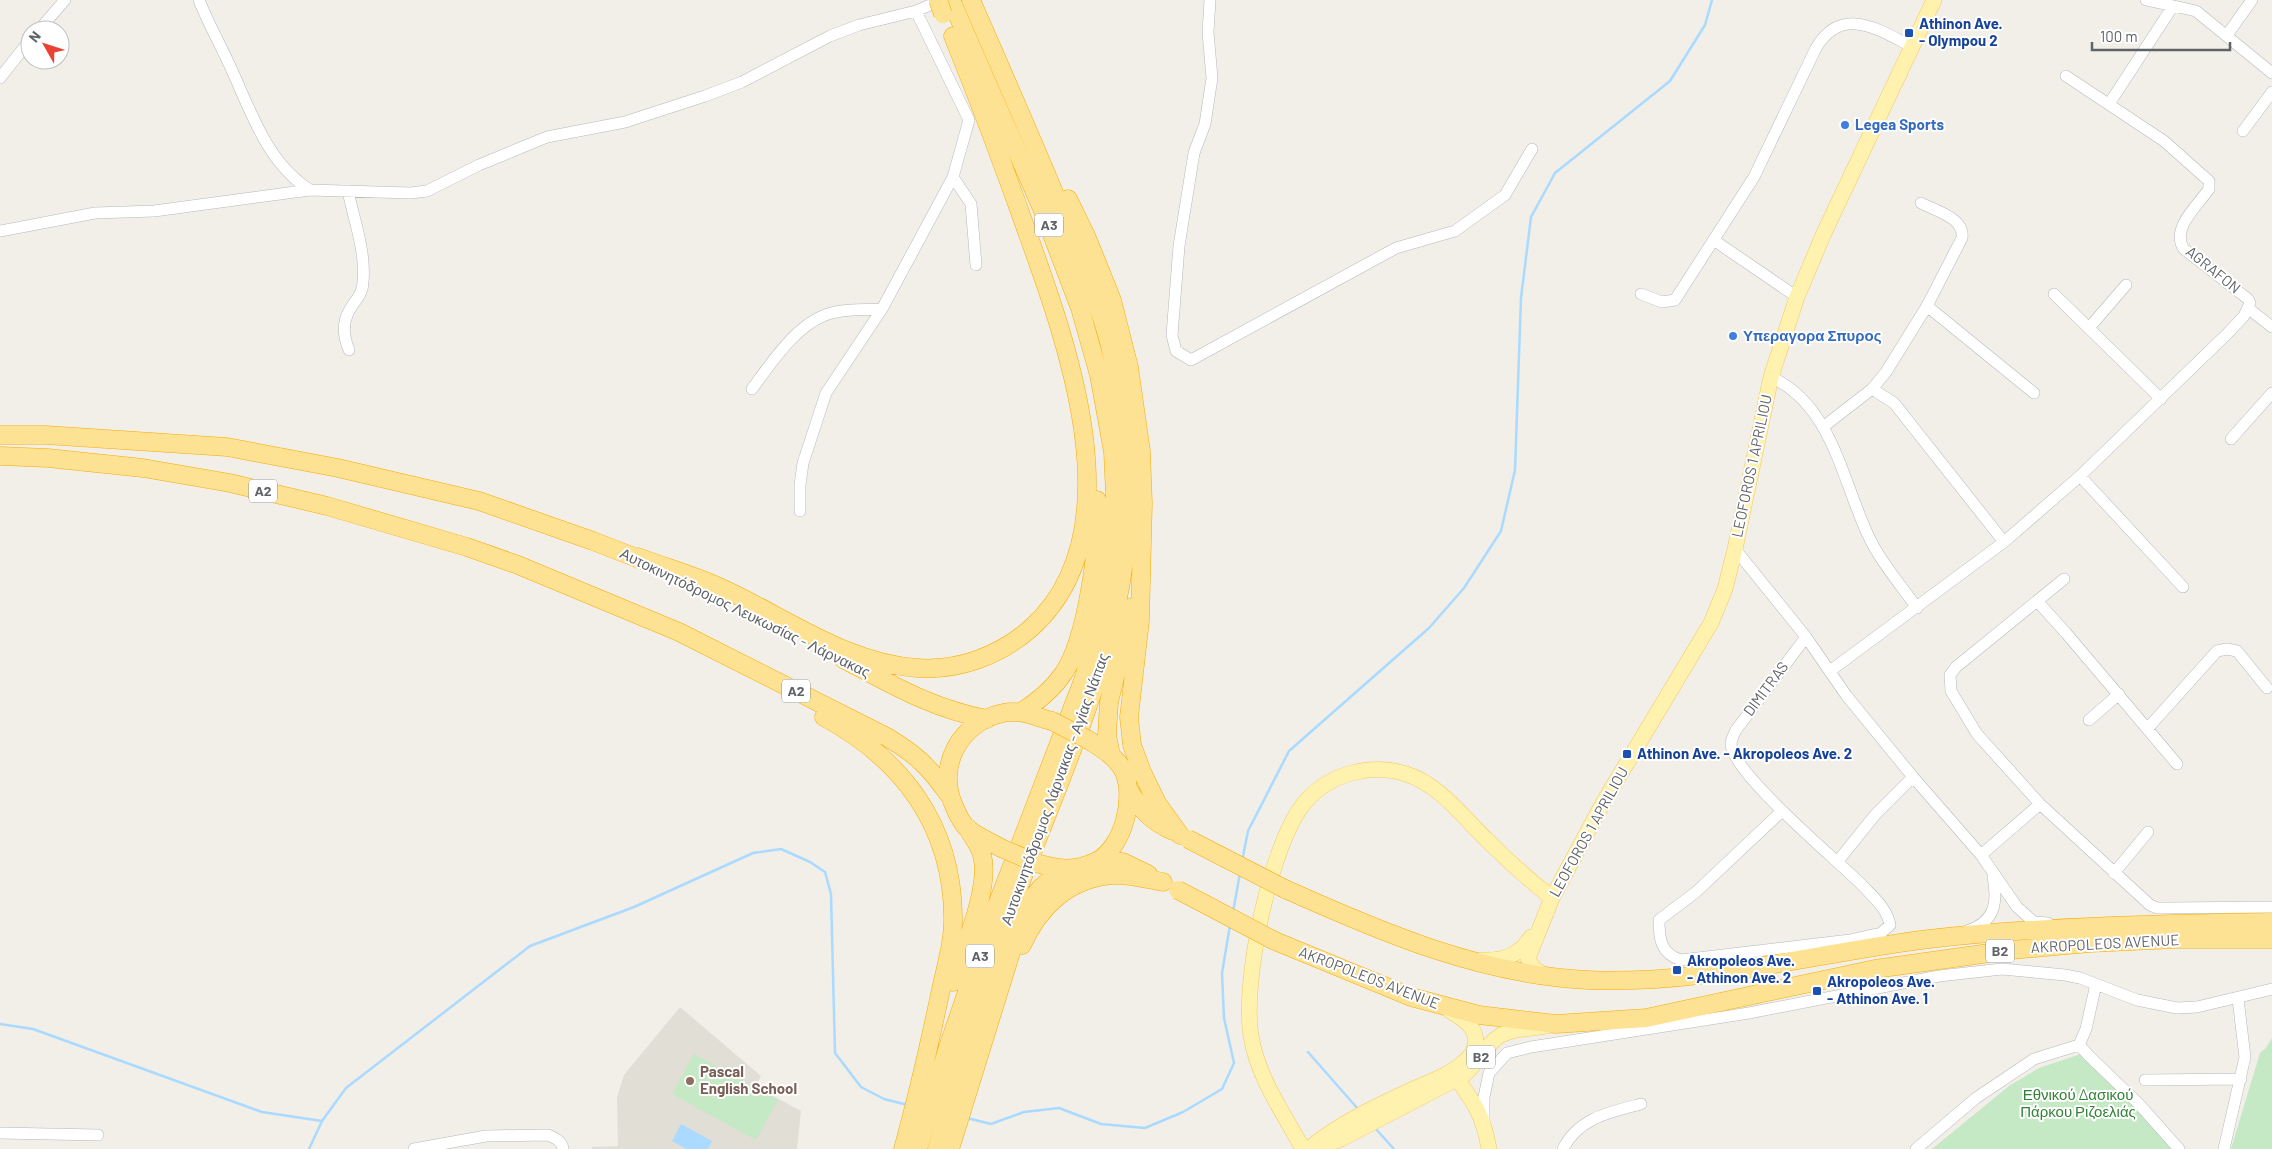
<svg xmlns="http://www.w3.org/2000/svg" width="2272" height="1149" viewBox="0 0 2272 1149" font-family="Barlow,sans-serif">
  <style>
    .education { fill: #e1ded6 }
    .green { fill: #c5e8c5 }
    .water { fill: #aadaff }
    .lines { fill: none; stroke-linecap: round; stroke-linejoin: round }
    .stream { stroke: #aadaff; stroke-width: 2.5 }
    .minor-casing { stroke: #b5b8bc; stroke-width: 12 }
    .major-casing { stroke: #f2c960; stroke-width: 16 }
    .highway-casing { stroke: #f9ab00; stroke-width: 19 }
    .minor { stroke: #fff; stroke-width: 11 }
    .major { stroke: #fff2af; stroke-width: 15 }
    .highway { stroke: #fde293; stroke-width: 18 }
    .highway-bridge-casing { stroke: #f9ab00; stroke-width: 19; stroke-linecap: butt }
    .highway-bridge { stroke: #fde293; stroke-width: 18 }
    .transit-dot { fill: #1a4fb4; stroke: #fff; stroke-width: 2 }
    .shop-dot { fill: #3f7fe0; stroke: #fff; stroke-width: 2 }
    .education-dot { fill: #8d6e63; stroke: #fff; stroke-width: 2 }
    .labels { text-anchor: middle; stroke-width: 4; stroke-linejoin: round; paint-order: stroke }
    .shield { fill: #fff; stroke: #8f9295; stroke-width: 1 }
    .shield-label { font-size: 14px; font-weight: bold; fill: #5f6368 }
    .transit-label { font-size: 15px; font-weight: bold; fill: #164399; stroke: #fff; text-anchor: start }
    .shop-label { font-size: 15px; font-weight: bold; fill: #366cbe; stroke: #fff; text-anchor: start }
    .street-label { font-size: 15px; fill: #5f6368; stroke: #fff }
    .education-label { font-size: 15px; font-weight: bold; fill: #785e54; stroke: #fff; text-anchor: start }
    .park-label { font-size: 15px; fill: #348238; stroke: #fff }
  </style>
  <rect width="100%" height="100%" fill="#f1efe8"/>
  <path class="education" d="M680,1007L761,1076L755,1086L801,1111L797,1149H592V1147L618,1146L617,1097L624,1075Z"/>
  <path class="green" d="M2272,1038V1149H2231L2260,1053L2266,1048Z
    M2084,1053L2184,1149H1932L2009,1086L2039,1068Z
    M694,1054L778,1100L756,1140L672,1094Z"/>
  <path class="water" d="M681,1124L712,1141L708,1149H686L672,1141Z"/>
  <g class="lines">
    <path class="stream" d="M1242,861L1248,831L1289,751L1429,628L1464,588L1501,531L1515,470L1521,298L1531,217L1555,173L1670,81L1705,25L1712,0
      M1233,912L1240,873
      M0,1024L33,1029L262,1112L322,1121L346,1088L530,946L634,907L753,853L781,849L810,862L825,872L831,894L835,1053L861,1087L884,1099L908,1105
      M1308,1052L1358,1109
      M967,1118L991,1124L1024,1112L1059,1108L1101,1124L1145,1128L1183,1112L1222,1089L1234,1063L1224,1018L1222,973L1230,925
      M1375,1128L1394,1149
      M309,1149L322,1121"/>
    <defs>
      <path id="minor" d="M199,0C208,23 220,44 230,66C251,111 266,162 310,190
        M1210,0L1208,32L1212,78L1205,124L1194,153L1179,246L1172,335L1176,351L1191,360L1396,248L1455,231L1505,195L1532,149
        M2146,0L2196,11L2272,73
        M39,30L65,0
        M2227,35L2252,0
        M0,78L30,40
        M2109,104L2173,6
        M2243,131L2272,92
        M953,177L971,204L976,265
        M348,191C354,220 366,252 363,282C363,295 353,302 348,313C342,325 344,338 349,350
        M0,231L95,213L154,211L310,190L410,193L427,191L479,165L547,137L625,122L705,96L742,82L830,36L859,25L916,11L942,0
        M1715,241L1797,297
        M1641,294L1662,302L1675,300L1754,177L1816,48C1842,4 1879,30 1913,47
        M2054,294L2161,399
        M1927,306L2034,393
        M2249,309L2272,327
        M2089,328L2126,285
        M1771,377C1832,405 1842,480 1868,535C1880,561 1900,584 1917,608
        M752,389C772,362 800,318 836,312C851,309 867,310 882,309
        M1872,389L1894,403L2004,542
        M1823,427L1872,389L1886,372L1927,306L1962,238C1965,218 1936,211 1921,203
        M2231,439L2272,393
        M2080,476L2183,587
        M800,511V485L803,463L826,393L882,309L953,177L969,120L916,11
        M1735,549L1806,637L1846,695L1913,777L1981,855L2017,907L2034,922L2048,923
        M2064,579L1956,667L1950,675L1951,691L1977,734L2040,804L2150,905L2157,908H2168L2272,907
        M2038,602L2066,633L2177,764
        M1830,671L2004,542L2080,476L2227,334L2244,316L2250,303L2248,299L2184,249C2170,229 2198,205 2209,189V181L2164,141L2066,76
        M2089,720L2119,694
        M2148,728L2217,651L2227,649L2237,651L2267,688
        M1782,811L1696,892L1659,920C1659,939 1661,954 1681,960L1850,940L1881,933L1890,925C1887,908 1873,897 1862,885C1837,860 1732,773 1731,744C1731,740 1734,734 1736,730L1806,637
        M1981,855L2040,804
        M1838,861L1875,815L1913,777
        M2114,873L2148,832
        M1967,931C1995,922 1998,903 1993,876
        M2079,1045L2089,1056L2138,1103L2179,1149
        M2079,1045L2086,1029L2096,984
        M2145,1080L2241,1079
        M1484,1121V1097L1489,1073L1507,1053L1531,1047L1749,1013L1939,976L2002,969L2065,975L2080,978L2137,1000L2177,1008L2197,1007L2272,989
        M0,1133L98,1135
        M414,1149L486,1136L548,1135C555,1138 562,1141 563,1149
        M1563,1149C1578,1118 1610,1112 1641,1104
        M1916,1149L1976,1098L2034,1059L2079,1045
        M2224,1149L2245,1057L2238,999"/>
      <path id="major" d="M1482,960C1503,961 1519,956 1531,937
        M1545,975L1534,969L1528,958L1552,898L1603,803L1711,623L1725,589L1735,549L1771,377L1797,297L1824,233L1934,0
        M1452,1072C1473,1101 1483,1113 1489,1149
        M1311,1147C1340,1123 1377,1106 1411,1090C1429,1082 1450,1075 1465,1061C1469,1058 1472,1053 1474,1049C1481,1030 1464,1019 1450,1011
        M1303,1149C1284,1114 1257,1076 1251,1036C1242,983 1270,842 1306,801C1331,773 1371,763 1406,774C1439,784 1463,817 1487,840C1508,861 1529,880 1552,898
        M1314,1149L1341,1139L1464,1075C1477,1064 1484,1047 1498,1037C1511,1028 1532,1029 1547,1026"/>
      <path id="highway" d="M1068,199L1087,238L1112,300L1129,367L1141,451L1143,503L1140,621L1129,717L1132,745L1142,772L1157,803L1180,835
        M0,435H46L227,447L338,468L479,501L593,541L647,562
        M0,456L48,458L143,468L230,483L327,506L467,547L518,565L679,632L887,737C917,755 929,767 949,795
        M638,557C664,567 692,575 717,586C783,615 844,663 917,668C958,671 999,656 1030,629C1138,534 1067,343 1026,229C1003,164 979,100 953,36
        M843,659C891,684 932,709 987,719
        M1021,712C1037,702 1052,690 1063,674C1087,640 1100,541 1097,500
        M824,717C902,759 952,825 953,916C954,942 945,969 940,994C929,1046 917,1098 903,1149
        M1111,755L1107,735L1109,702L1132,607
        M1129,790C1140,809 1152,822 1173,831
        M1001,848C991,842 978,837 968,829C962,824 957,813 954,806C936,766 960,722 1003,713C1020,709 1036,717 1052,721
        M1097,862H1123L1148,874
        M1036,863C1058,869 1073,872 1095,862C1124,849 1137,794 1122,768C1114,755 1099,747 1087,739
        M1285,889C1381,932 1481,975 1588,980C1704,985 1815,953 1929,939C2043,926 2157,924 2272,922
        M1275,941L1411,997L1479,1015L1556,1024L1646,1018L1875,969L2011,950L2090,943L2175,939H2272
        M1022,945C1039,907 1069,878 1113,875C1129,874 1146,879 1163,882
        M953,982C963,949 991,888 982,855C980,846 972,837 968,828
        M918,1149L948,1047L997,905L1084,678L1103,604L1110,552L1115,495L1113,452L1099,375L1080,308L1043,211L951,0
        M937,1149C963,1056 990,962 1025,871C1058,785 1096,699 1116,608C1133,532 1130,449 1116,373C1107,323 1087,276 1069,229C1038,152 1004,76 971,0
        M950,1149L1021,920C1036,888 1044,880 1076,868"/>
    </defs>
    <use href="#minor" class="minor-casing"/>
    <use href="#major" class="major-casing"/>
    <use href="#highway" class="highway-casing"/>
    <use href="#minor" class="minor"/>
    <use href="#major" class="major"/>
    <use href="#highway" class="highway"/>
    <defs>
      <path id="highway-bridge" d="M938,0L943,14
        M1052,721L1087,739
        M1188,839L1285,889
        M1001,848L1036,863
        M1178,890L1275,941"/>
    </defs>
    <use href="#highway-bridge" class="highway-bridge-casing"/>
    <use href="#highway-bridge" class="highway-bridge"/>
  </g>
  <g class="transit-dot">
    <rect x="1904" y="28" width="10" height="10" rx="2.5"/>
    <rect x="1622" y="749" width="10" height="10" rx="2.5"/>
    <rect x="1672" y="965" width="10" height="10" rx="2.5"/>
    <rect x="1812" y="986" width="10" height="10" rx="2.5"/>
  </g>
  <g class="shop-dot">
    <circle cx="1845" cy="125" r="5"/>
    <circle cx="1733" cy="336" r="5"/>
  </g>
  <circle class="education-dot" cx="690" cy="1081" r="5"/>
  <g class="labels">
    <g class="shield">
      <rect x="1035" y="213.5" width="28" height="23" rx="4"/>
      <rect x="249" y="479.5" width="28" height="23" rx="4"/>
      <rect x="782" y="679.5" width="28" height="23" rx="4"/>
      <rect x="1986" y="939.5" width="28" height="23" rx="4"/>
      <rect x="966" y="944.5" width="28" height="23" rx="4"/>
      <rect x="1467" y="1045.5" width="28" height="23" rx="4"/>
    </g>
    <g class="shield-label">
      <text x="1049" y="230">A3</text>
      <text x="263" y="496">A2</text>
      <text x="796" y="696">A2</text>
      <text x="2000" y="956">B2</text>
      <text x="980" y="961">A3</text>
      <text x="1481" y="1062">B2</text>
    </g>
    <g class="transit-label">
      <text x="1919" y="29">Athinon Ave.<tspan x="1919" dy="17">- Olympou 2</tspan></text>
      <text x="1637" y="759">Athinon Ave. - Akropoleos Ave. 2</text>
      <text x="1687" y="966">Akropoleos Ave.<tspan x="1687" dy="17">- Athinon Ave. 2</tspan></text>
      <text x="1827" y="987">Akropoleos Ave.<tspan x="1827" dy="17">- Athinon Ave. 1</tspan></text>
    </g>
    <g class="shop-label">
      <text x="1855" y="130">Legea Sports</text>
      <text x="1743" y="341">Υπεραγορα Σπυρος</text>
    </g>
    <g class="street-label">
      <text transform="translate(2213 270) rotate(39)" y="5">AGRAFON</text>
      <text transform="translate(1752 466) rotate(-78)" y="5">LEOFOROS 1 APRILIOU</text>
      <text transform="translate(745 613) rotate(26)" y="5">Αυτοκινητόδρομος Λευκωσίας - Λάρνακας</text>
      <text transform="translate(1766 689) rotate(-53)" y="5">DIMITRAS</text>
      <text transform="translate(1055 789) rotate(-70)" y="5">Αυτοκινητόδρομος Λάρνακας - Αγίας Νάπας</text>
      <text transform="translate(1589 832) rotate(-61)" y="5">LEOFOROS 1 APRILIOU</text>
      <text transform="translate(2105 944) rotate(-3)" y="5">AKROPOLEOS AVENUE</text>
      <text transform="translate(1369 978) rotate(21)" y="5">AKROPOLEOS AVENUE</text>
    </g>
    <g class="education-label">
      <text x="700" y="1077">Pascal<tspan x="700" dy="17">English School</tspan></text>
    </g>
    <g class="park-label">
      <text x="2078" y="1100">Εθνικού Δασικού<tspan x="2078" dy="17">Πάρκου Ριζοελιάς</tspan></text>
    </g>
  </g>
  <g transform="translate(45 45) rotate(309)"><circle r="24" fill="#ffffff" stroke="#bfc1c3"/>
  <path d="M0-4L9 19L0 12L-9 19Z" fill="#ea4335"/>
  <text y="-8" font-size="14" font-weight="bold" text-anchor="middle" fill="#5f6368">N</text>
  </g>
  <path d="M2092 42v8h138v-8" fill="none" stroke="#5f6368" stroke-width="2.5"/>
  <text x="2100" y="42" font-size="15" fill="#5f6368" stroke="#ffffff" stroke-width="4" paint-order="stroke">100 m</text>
</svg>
